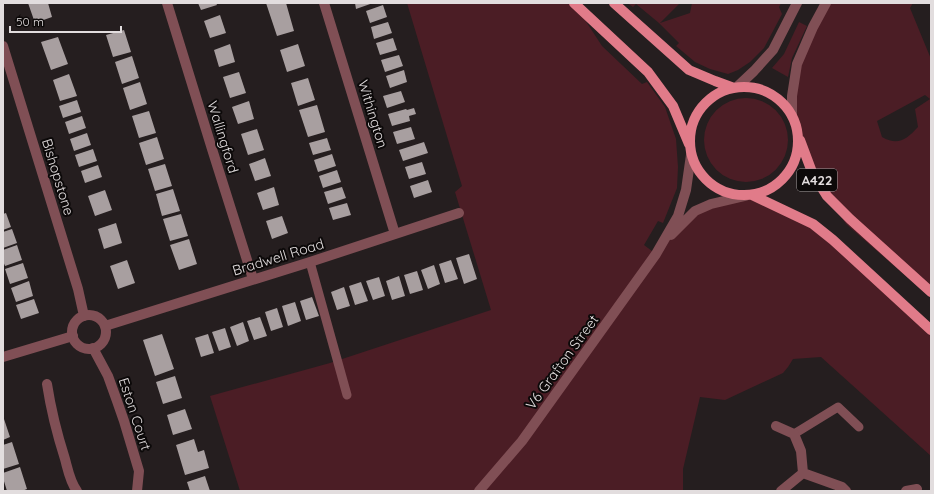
<svg xmlns="http://www.w3.org/2000/svg" width="934" height="494" viewBox="0 0 934 494" font-family="Quicksand,sans-serif">
  <rect width="100%" height="100%" fill="#251e1f"/>
  <path fill="#4b1d25" fill-rule="evenodd" d="M 407,3 L 574,3 L 602,46 L 642,84 L 647,82 L 665,107 L 676,139 L 678,167 L 677,188 L 663,223 L 658,221 L 644,245 L 656,254 L 695,211 L 745,196 L 813,224 L 931,330 L 931,456 L 821,357 L 793,359 L 788,367 L 783,373 L 725,400 L 700,397 L 683,469 L 683,491 L 240,491 L 210,396 L 330,363 L 491,310 L 455,192 L 462,186 Z
    M 627,3 L 680,3 L 660,23 L 690,13 L 692,3 L 781,3 L 779,7 L 782,14 L 764,48 L 750,62 L 738,70 L 728,74 L 710,69 L 695,62 L 676,46 L 679,43 L 659,23 L 636,4 L 633,7 Z
    M 829,3 L 913,3 L 910,8 L 931,59 L 931,298 L 846,224 L 827,196 L 812,172 L 792,116 L 797,64 ZM 925,95 L 930,99 L 915,109 L 918,127 C 906,140 898,146 882,137 L 877,121 Z
    M 799,22 L 807,26 L 792,58 L 788,77 L 772,68 L 784,54 Z
    M704 140a42 42 0 1 1 84 0a42 42 0 1 1-84 0Z"/>
  <path fill="#a89fa0" d="M 28,3 L 48,3 L 52,17 L 35,23 Z
    M 198,3 L 216,3 L 217,5 L 201,10 Z
    M 266,3 L 286,3 L 294,31 L 277,36 Z
    M 355,3 L 373,3 L 356,9 Z
    M 383,5 L 387,17 L 370,23 L 366,11 Z
    M 220,15 L 226,33 L 210,38 L 204,21 Z
    M 388,22 L 392,33 L 374,39 L 371,27 Z
    M 124,30 L 131,52 L 113,57 L 106,35 Z
    M 58,37 L 68,64 L 51,70 L 41,42 Z
    M 393,38 L 397,50 L 380,55 L 376,43 Z
    M 230,44 L 235,62 L 219,67 L 214,50 Z
    M 298,44 L 305,66 L 287,72 L 280,50 Z
    M 399,55 L 403,66 L 385,72 L 381,60 Z
    M 132,56 L 139,78 L 122,84 L 115,62 Z
    M 404,70 L 407,82 L 390,88 L 386,76 Z
    M 239,72 L 246,93 L 230,98 L 223,77 Z
    M 69,74 L 77,96 L 60,101 L 53,80 Z
    M 308,78 L 315,100 L 298,106 L 291,83 Z
    M 140,82 L 147,104 L 130,110 L 123,88 Z
    M 401,91 L 405,102 L 387,108 L 383,96 Z
    M 77,100 L 81,112 L 63,118 L 59,106 Z
    M 249,101 L 254,119 L 238,124 L 232,107 Z
    M 317,105 L 325,132 L 308,137 L 299,110 Z
    M 414,108 L 416,114 L 409,116 L 410,121 L 392,126 L 388,114 L 406,109 L 407,110 Z
    M 149,111 L 156,133 L 139,138 L 132,116 Z
    M 82,116 L 86,128 L 69,134 L 65,122 Z
    M 411,127 L 415,139 L 397,144 L 393,132 Z
    M 257,129 L 264,150 L 248,155 L 241,134 Z
    M 87,133 L 91,145 L 74,151 L 70,139 Z
    M 157,137 L 164,159 L 146,165 L 139,143 Z
    M 327,138 L 331,150 L 313,155 L 309,143 Z
    M 424,142 L 428,153 L 403,161 L 399,150 Z
    M 93,149 L 97,161 L 79,167 L 75,155 Z
    M 332,154 L 336,166 L 318,172 L 314,160 Z
    M 265,158 L 271,176 L 255,181 L 249,164 Z
    M 422,162 L 426,174 L 409,179 L 405,167 Z
    M 165,164 L 172,186 L 155,191 L 148,169 Z
    M 98,165 L 102,177 L 85,183 L 81,171 Z
    M 337,170 L 341,182 L 323,188 L 319,176 Z
    M 428,180 L 432,192 L 414,198 L 410,186 Z
    M 274,187 L 279,205 L 263,210 L 257,193 Z
    M 342,187 L 346,198 L 328,204 L 324,192 Z
    M 173,189 L 180,211 L 162,216 L 156,194 Z
    M 105,190 L 112,210 L 95,216 L 88,196 Z
    M 347,203 L 351,215 L 333,220 L 329,208 Z
    M 6,213 L 11,227 L 3,230 L 3,214 Z
    M 181,214 L 188,236 L 170,241 L 163,219 Z
    M 282,216 L 288,233 L 272,239 L 266,221 Z
    M 116,223 L 122,243 L 104,249 L 98,229 Z
    M 12,229 L 17,243 L 3,248 L 3,232 Z
    M 189,239 L 197,264 L 179,270 L 170,245 Z
    M 17,245 L 22,260 L 5,266 L 3,261 L 3,250 Z
    M 469,254 L 477,279 L 464,284 L 456,258 Z
    M 127,260 L 135,283 L 118,289 L 110,266 Z
    M 451,260 L 458,279 L 445,283 L 439,264 Z
    M 23,263 L 28,278 L 10,284 L 5,269 Z
    M 434,265 L 440,284 L 428,289 L 421,270 Z
    M 417,271 L 423,290 L 410,294 L 404,275 Z
    M 399,276 L 405,296 L 392,300 L 386,281 Z
    M 379,277 L 385,296 L 373,300 L 366,281 Z
    M 29,281 L 33,296 L 16,302 L 11,288 Z
    M 361,282 L 368,301 L 355,305 L 349,286 Z
    M 344,287 L 350,306 L 337,310 L 331,292 Z
    M 312,297 L 319,316 L 306,320 L 300,301 Z
    M 34,299 L 39,313 L 21,319 L 16,305 Z
    M 295,302 L 301,321 L 288,326 L 282,306 Z
    M 277,308 L 283,327 L 271,331 L 265,312 Z
    M 260,317 L 267,336 L 254,340 L 247,321 Z
    M 243,322 L 249,341 L 237,346 L 230,327 Z
    M 225,328 L 231,347 L 219,351 L 212,332 Z
    M 162,334 L 174,369 L 155,376 L 143,340 Z
    M 208,334 L 214,353 L 201,357 L 195,338 Z
    M 175,376 L 182,398 L 163,404 L 156,382 Z
    M 185,409 L 192,429 L 173,435 L 167,415 Z
    M 3,416 L 10,437 L 3,440 Z
    M 194,439 L 198,452 L 204,450 L 209,468 L 185,475 L 176,445 Z
    M 12,442 L 19,464 L 3,469 L 3,445 Z
    M 20,467 L 27,489 L 22,491 L 7,491 L 3,478 L 3,473 Z
    M 205,476 L 210,491 L 190,491 L 187,482 Z"/>
  <g fill="none" stroke-linecap="round" stroke-linejoin="round">
    <path stroke="#804f55" stroke-width="9" d="M 310,262 L 347,395
      M 794,434 L 838,407 L 859,427"/>
    <path stroke="#804f55" stroke-width="10" d="M 167,3 L 212,149 L 253,279
      M 324,3 L 395,234
      M 3,46 L 78,289 L 84,316
      M72 332a17 17 0 1 1 34 0a17 17 0 1 1-34 0Z
      M 105,326 L 310,262 L 459,213
      M 93,348 L 108,376 L 117,401 L 124,421 L 139,471 L 137,491
      M 47,384 C 51,410 57,434 65,459 C 68,470 70,482 77,491
      M 776,426 L 794,434 L 801,451 L 803,473
      M 781,491 L 803,473 L 842,487 L 846,491
      M 906,491 L 917,489"/>
    <path stroke="#804f55" stroke-width="10" d="M 737,87 L 754,71 L 773,50 L 797,3
      M 792,116 L 792,96 L 797,64 L 813,27 L 826,3
      M 671,235 L 695,211 L 711,204 L 745,196
      M 3,357 L 73,336
      M 479,491 L 522,441 L 656,254 L 678,216 L 686,190 L 691,155"/>
    <path stroke="#e17b89" stroke-width="10" d="M 574,3 L 648,72 L 673,106 L 689,144
      M 614,3 L 689,70 L 715,81 L 734,88
      M690 141a54 54 0 1 1 108 0a54 54 0 1 1-108 0Z
      M 800,140 L 812,172 L 827,196 L 850,219 L 931,292
      M 752,195 L 813,224 L 833,240 L 931,330"/>
  </g>
  <g text-anchor="middle" dominant-baseline="central" stroke-width="4" stroke-linejoin="round" paint-order="stroke">
    <rect fill="#0c0909" stroke="#a29d9e" stroke-width="1" x="797" y="169" width="40" height="22" rx="3"/>
    <g font-size="13" font-weight="bold" fill="#e2ddde">
      <text x="817" y="180">A422</text>
    </g>
    <g font-size="14" fill="#e2ddde" stroke="#0c0909">
      <text transform="translate(373 114) rotate(73)">Withington</text>
      <text transform="translate(223 137) rotate(73)">Wallingford</text>
      <text transform="translate(58 177) rotate(73)">Bishopstone</text>
      <text transform="translate(278 257) rotate(-17)">Bradwell Road</text>
      <text transform="translate(562 362) rotate(-54)">V6 Grafton Street</text>
      <text transform="translate(135 414) rotate(72)">Eston Court</text>
    </g>
  </g>
  <rect width="934" height="494" fill="none" stroke="#e2ddde" stroke-width="8"/>
  <path d="M10 26v6h111v-6" fill="none" stroke="#e2ddde" stroke-width="2"/>
  <text x="16" y="26" font-size="12" fill="#e2ddde" stroke="#0c0909" stroke-width="3" paint-order="stroke">50 m</text>
</svg>
